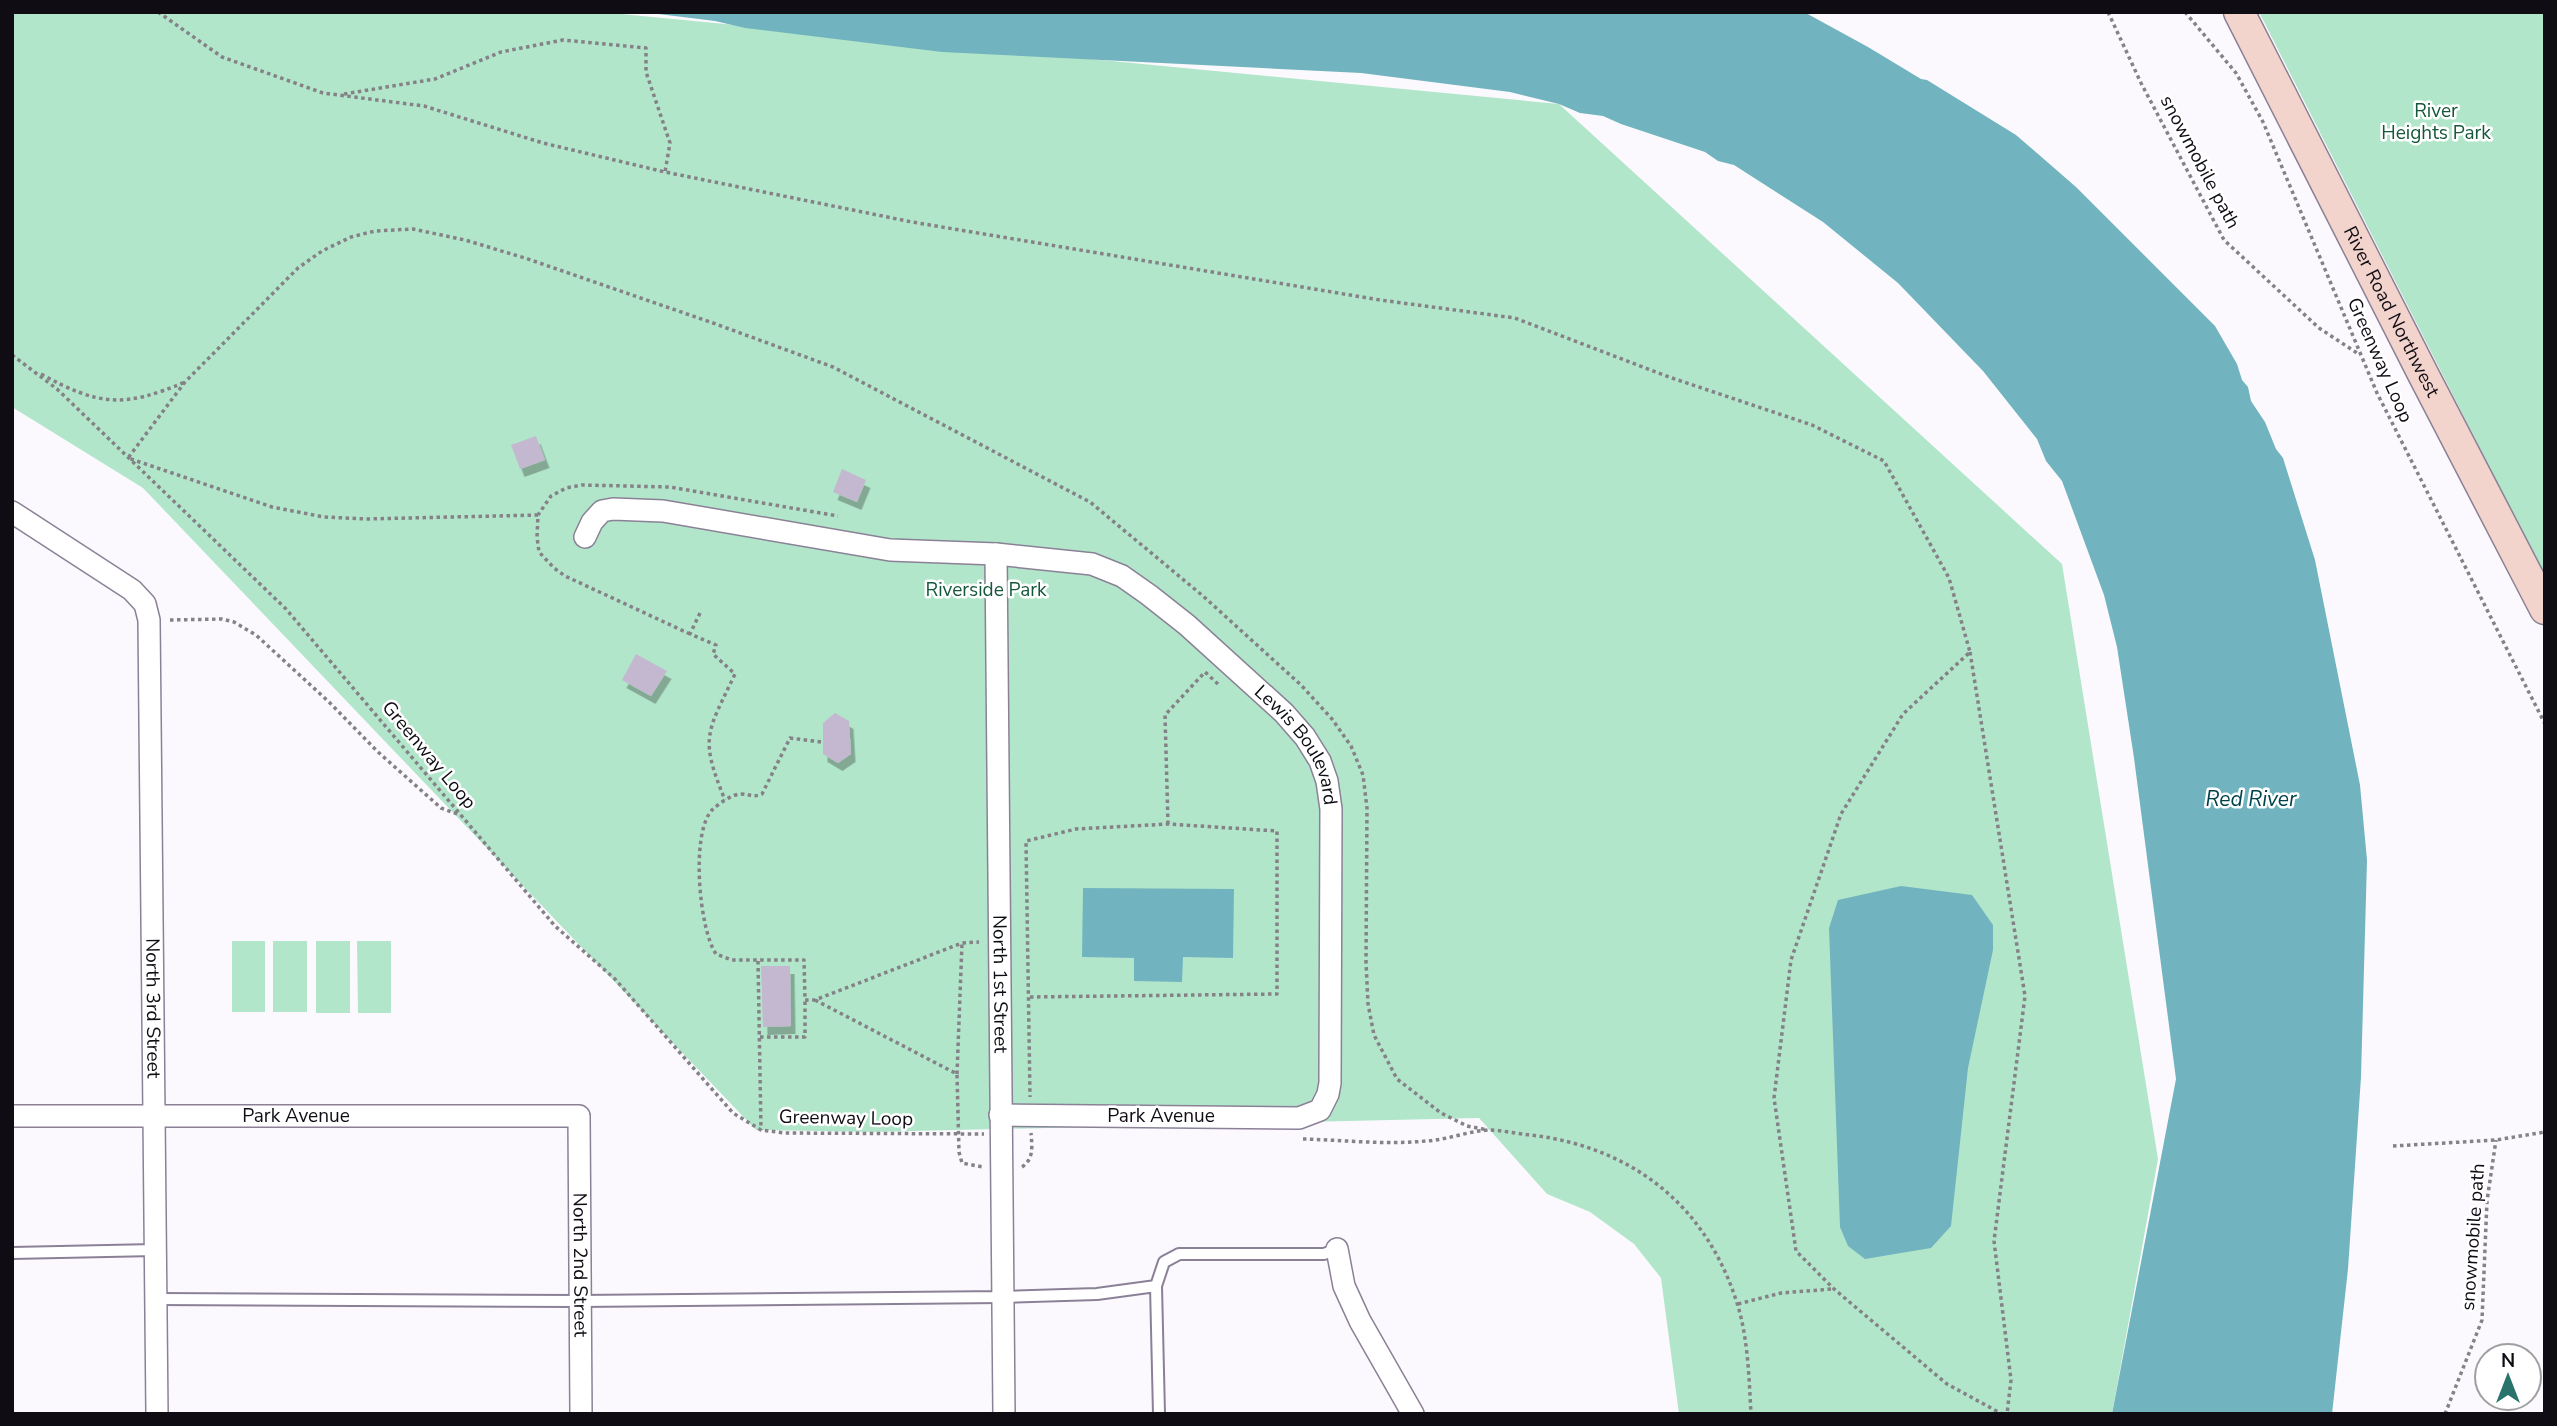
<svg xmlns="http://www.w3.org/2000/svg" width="2557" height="1426" viewBox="0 0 2557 1426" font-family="'Nunito Sans',sans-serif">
  <defs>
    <filter id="shadow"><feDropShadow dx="4.5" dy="8" stdDeviation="0" flood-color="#0004"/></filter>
  </defs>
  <rect width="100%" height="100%" fill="#fcf9fe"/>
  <path fill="#b2e6ca" d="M 12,12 L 601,12 L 1559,104 L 2062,564 L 2158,1159 L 2112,1414 L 1679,1414 L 1661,1278 L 1634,1244 L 1590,1212 L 1547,1194 L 1479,1118 L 871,1132 L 756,1130 L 143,488 L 12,407 Z
    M 2259,12 L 2545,12 L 2545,577 Z
    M 232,941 L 265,941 L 265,1012 L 232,1012 Z
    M 307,941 L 307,1012 L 273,1012 L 273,941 Z
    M 350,941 L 350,1013 L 316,1013 L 316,941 Z
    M 391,941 L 391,1013 L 358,1013 L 357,941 Z"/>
  <path fill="#71b4bf" d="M 642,12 L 1804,12 L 1868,47 L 1921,79 L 1927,80 L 2016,135 L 2076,187 L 2215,326 L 2237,364 L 2242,380 L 2248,387 L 2251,401 L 2265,422 L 2276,449 L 2283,458 L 2315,560 L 2360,785 L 2367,860 L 2361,1077 L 2348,1269 L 2332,1414 L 2112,1414 L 2176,1079 L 2134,758 L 2117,647 L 2104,595 L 2062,481 L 2046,461 L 2037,439 L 1983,371 L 1898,283 L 1823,222 L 1734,165 L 1718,161 L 1705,152 L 1621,124 L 1603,116 L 1580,113 L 1559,104 L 1510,92 L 1361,73 L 942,52 L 745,28 L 715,21 Z
    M 1901,886 L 1972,895 L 1993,925 L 1993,950 L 1968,1068 L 1951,1226 L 1931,1248 L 1865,1259 L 1848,1246 L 1840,1227 L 1829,928 L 1838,900 Z
    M 1083,888 L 1234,889 L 1233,958 L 1183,957 L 1182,982 L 1134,981 L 1134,958 L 1082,957 Z"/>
  <path fill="#c4b8d0" filter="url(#shadow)" d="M 536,436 L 545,460 L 520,469 L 511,445 Z
    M 842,469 L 866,480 L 857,502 L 833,492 Z
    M 636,654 L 667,671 L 651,696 L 622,680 Z
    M 835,713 L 849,721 L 851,754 L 838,763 L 823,754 L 823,723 Z
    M 761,966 L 790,966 L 791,1026 L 763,1027 Z"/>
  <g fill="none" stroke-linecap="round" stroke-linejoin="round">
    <g stroke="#8b8197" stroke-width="14">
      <path id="lane" d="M 12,1253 L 155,1250
        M 156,1299 L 580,1301 L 1003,1297 L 1097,1294 L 1156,1286
        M 1159,1414 L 1156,1286 L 1164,1262 L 1179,1254 L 1324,1254 L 1337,1249"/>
    </g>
    <g stroke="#8b8197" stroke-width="24">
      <g id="street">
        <path id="s1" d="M 12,512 L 132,590 L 145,604 L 149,620 L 157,1414"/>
        <path id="s2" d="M 585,537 L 592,522 L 602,511 L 613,509 L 663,511 L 890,550 L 996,554 L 1092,564 L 1122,576 L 1149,595 L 1187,625 L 1284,713 L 1305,737 L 1320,761 L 1327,781 L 1331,809 L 1330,1083 L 1328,1094 L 1320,1110 L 1299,1118 L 1000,1115"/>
        <path id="s3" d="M 996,554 L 1004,1414"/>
        <path id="s4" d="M 12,1116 L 579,1116 L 581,1414"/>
        <path d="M 1337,1249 L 1344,1286 L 1360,1321 L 1413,1414"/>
      </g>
    </g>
    <g stroke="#8b8197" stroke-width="33">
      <g id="secondary">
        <path id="s5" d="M 2239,12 L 2423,374 L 2545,609"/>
      </g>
    </g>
    <path stroke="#848187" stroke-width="3.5" stroke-dasharray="3.5 3.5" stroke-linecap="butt" d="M 158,12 L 222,57 L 323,93 L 424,106 L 543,143 L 665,172 L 912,222 L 1380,300 L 1515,318 L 1669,377 L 1812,425 L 1884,461 L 1949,578 L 1970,652 L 1903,714 L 1841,814 L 1791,960 L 1774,1098 L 1796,1251 L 1834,1289 L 1947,1384 L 2002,1414
      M 2108,12 L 2141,83 L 2224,240 L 2319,328 L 2360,355
      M 2185,12 L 2236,73 L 2263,122 L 2377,393 L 2545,724
      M 344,94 L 435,79 L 501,52 L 563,40 L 646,48 L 646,72 L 670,143 L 665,172
      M 12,355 L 57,389 L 286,609 L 555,926 L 615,979 L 733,1113 L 761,1130 L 785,1133 L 984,1134
      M 41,374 C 99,406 124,408 185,382
      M 538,515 L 366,519 L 324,517 L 272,507 L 128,458 L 185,382 L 298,268 L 322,251 L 351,237 L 375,231 L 413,229 L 465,240 L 525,258 L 713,323 L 833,367 L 1090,502 L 1203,596 L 1301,685 L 1332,719 L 1351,746 L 1363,775 L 1367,808 L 1366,962 L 1368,1004 L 1374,1035 L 1397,1079 L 1441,1113 L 1467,1126 L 1488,1130
      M 700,613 L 690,634 L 716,645 L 713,654 L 735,674 C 707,733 699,737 725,800
      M 170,620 L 222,619 L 234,622 L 256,635 L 329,702 L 378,752 L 441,808 L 460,815
      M 690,634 L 565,576 L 554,568 L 539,552 L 537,537 L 538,515 L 551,496 L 566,488 L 582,485 L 670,487 L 838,516
      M 1970,652 L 2025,996 L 1994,1241 L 2011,1380 L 2007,1414
      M 821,742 L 790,738 L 762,794 C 753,798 750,794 741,794 C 732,794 720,803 713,809 C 690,831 699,929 716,954 L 732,960 L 804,960 L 805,1000 L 815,1000 L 962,943 L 979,942
      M 1168,824 L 1165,715 L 1205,672 L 1219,685
      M 758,961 L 761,1130
      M 1030,997 L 1277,994 L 1277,831 L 1168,824 L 1076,829 L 1026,841 L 1030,1097
      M 815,1000 L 957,1074 L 959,1152 L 962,1163 L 983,1167
      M 760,1037 L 805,1037 L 805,1001
      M 957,1074 L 962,943
      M 1303,1139 C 1343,1140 1385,1145 1426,1141 C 1447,1140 1468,1131 1489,1130 C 1502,1130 1517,1134 1531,1135 C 1632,1147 1706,1205 1737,1303 C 1748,1337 1749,1378 1751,1414
      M 2393,1146 L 2496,1140 L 2545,1132
      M 1022,1167 C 1034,1159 1032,1146 1031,1133
      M 1738,1304 L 1781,1293 L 1832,1289
      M 2445,1414 L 2482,1320 L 2487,1201 L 2496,1140"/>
    <use href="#lane" stroke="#fff" stroke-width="10"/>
    <use href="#street" stroke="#fff" stroke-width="21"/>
    <use href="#secondary" stroke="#f2d4cc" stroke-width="30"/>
  </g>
  <g text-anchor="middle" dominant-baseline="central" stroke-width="5" stroke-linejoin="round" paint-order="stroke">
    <g font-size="19" fill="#15573b" stroke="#fff">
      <text x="2436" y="111">River<tspan x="2436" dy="22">Heights Park</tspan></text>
      <text x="986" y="590">Riverside Park</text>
    </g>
    <g font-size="19" fill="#100c14" stroke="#fff">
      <text transform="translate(2200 162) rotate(62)">snowmobile path</text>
      <text stroke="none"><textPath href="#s5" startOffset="336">River Road Northwest</textPath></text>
      <text transform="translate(2380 360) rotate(66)">Greenway Loop</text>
      <text stroke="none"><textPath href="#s2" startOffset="805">Lewis Boulevard</textPath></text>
      <text transform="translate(429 755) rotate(50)">Greenway Loop</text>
      <text stroke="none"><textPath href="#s3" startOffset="430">North 1st Street</textPath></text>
      <text stroke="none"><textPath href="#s1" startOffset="567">North 3rd Street</textPath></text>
      <text stroke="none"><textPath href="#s4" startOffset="284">Park Avenue</textPath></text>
      <text x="1161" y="1116">Park Avenue</text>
      <text transform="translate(846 1118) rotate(1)">Greenway Loop</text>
      <text transform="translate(2473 1237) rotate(-86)">snowmobile path</text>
      <text stroke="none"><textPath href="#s4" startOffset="716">North 2nd Street</textPath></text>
    </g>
    <g font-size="21" font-style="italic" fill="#00424b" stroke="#fff">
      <text x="2251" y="799">Red River</text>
    </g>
  </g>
  <rect width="2557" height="1426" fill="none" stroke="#100c14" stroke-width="28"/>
  <g transform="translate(2508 1377)"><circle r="33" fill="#ffffff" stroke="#9f9ea1" stroke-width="2"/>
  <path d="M0-5L12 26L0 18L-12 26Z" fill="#2a736d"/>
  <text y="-10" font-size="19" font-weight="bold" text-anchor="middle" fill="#100c14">N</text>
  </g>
</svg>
